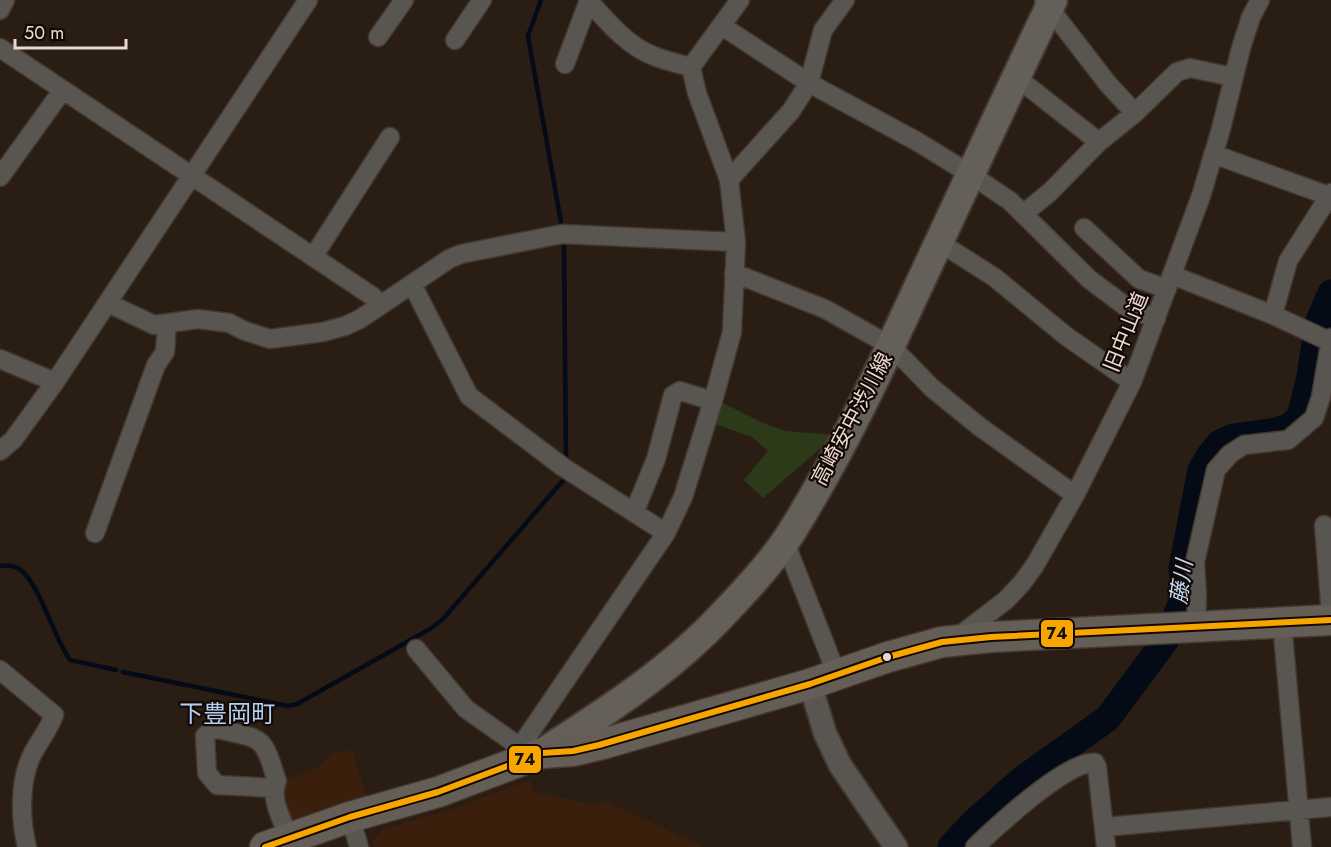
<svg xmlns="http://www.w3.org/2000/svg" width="1331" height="847" viewBox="0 0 1331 847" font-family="Jost,'Noto Sans JP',sans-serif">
  <rect width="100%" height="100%" fill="#2a1d14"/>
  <path fill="#3b1f0d" d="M 352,750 L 367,796 L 293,824 L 283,793 L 285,781 L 316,768 L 332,754 Z
    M 530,780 L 533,791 L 591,805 L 608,802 L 703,847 L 374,847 L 372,840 L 382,830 L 458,807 Z"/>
  <path fill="#2c3a1a" d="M 721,402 L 761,422 L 785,431 L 836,435 L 763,498 L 744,480 L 768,451 L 752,437 L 718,425 L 715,420 Z"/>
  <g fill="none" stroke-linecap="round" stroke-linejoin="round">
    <path stroke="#040b16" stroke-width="4.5" d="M 541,0 L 528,36 L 562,228
      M 564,241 L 566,463
      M 0,566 C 6,565 13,565 19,569 C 39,581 54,639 70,660 L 116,670
      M 123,672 L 288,706 L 297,704 L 430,629 L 443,619 L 566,477 L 566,474"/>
    <path stroke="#040b16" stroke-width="27" d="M 951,847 L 974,822 L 1024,778 L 1108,718 L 1165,641 L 1182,602 L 1184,592 L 1182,568 L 1201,470 L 1210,455 L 1220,443 L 1233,437 L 1276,431 L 1289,427 L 1300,417 L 1310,377 L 1318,323 L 1331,293"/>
    <g stroke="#433830" stroke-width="21">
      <path id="minor" d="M 1044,1 L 1108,84 L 1135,113
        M 0,10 L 5,0
        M 722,26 L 809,83 L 918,142 L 970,174 L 1010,201 L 1089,279 L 1125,306 L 1156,319
        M 378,37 L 404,0
        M 455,40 L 482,0
        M 0,48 L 372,296 L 380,304
        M 565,64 L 589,0
        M 691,67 L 740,0
        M 1016,77 L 1099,142
        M 1213,154 L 1329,196
        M 0,177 L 62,91
        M 729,180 L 791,111 L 809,83 L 823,30 L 845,0
        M 1023,214 L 1050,192 L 1099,142 L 1135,113 L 1177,72 L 1190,68 L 1233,77
        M 1084,228 L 1139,279 L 1167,289
        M 939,242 L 994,277 L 1066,336 L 1132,382
        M 313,257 L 390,137
        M 734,273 L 825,309 L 891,346 L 932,388 L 980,427 L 1075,495
        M 1172,275 L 1273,315 L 1331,342
        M 412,284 L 469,396 L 563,467 L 666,533
        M 108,303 L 154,325 L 198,319 L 229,323 L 245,331 L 270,339 L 323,332 L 345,326 L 360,319 L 449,259 L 461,254 L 562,234 L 736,242
        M 1273,315 L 1288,261 L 1331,193
        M 0,359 L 55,382
        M 0,451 L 13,440 L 55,382 L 308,0
        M 634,513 L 656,459 L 673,395 L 680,391 L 713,401
        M 1324,525 L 1331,616
        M 95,533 L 156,365 L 165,352 L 167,323
        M 785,542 L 837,675
        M 1282,623 L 1302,847
        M 1196,627 L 1197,595 L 1195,562 L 1216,470 L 1230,454 L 1244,445 L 1288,440 L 1314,418 L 1321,397 L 1331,338
        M 958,640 L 963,633 L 1006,600 L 1022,583 L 1035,565 L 1075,495 L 1132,382 L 1201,196 L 1221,129 L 1241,48 L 1251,17 L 1260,0
        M 416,649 L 466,709 L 520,747
        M 0,670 L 54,715 C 49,729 40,740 33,753 C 19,779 20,819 27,847
        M 524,760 L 520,747 L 666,533 L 683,497 L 713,401 L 732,332 L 736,242 L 729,180 L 697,93 L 691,67 C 679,64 666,61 654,56 C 627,46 607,21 588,0
        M 274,788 L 217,785 L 207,773 L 205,736 L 212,730 L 218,729 C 265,740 262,735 277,781 C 269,798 283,821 289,838
        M 350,817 L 359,847
        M 1104,827 L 1331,807
        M 975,847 C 995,828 1069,759 1095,763 L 1097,767 L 1106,847"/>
    </g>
    <g stroke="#433830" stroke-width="26">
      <path id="tertiary" d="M 810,684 L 825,733 L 840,765 L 896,847"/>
    </g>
    <g stroke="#433830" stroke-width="32">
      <path id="primary" d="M 542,753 C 607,711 673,669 726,611 C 748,588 772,562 789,536 C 839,457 879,372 918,287 C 963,191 1007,95 1053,0"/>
    </g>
    <g stroke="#433830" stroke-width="33">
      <path id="trunk" d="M 265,847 L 350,817 L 438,792 L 542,753 L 573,751 L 599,745 L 810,684 L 888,657 L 942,642 L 991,637 L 1331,620"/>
    </g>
    <use href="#minor" stroke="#595651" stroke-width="18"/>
    <use href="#tertiary" stroke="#595651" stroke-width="22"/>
    <use href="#primary" stroke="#655f59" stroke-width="28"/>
    <use href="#trunk" stroke="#645e56" stroke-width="30"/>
    <g stroke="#130804" stroke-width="10">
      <path id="bus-1" d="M 265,847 L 350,817 L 438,792 L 542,753 L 573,751 L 599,745 L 810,684 L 888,657 L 942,642 L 991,637 L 1331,620"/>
    </g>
    <use href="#bus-1" stroke="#f7a600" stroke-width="6"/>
  </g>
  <circle fill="#ebd9d0" stroke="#130804" stroke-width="2" cx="887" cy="657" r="5"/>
  <g text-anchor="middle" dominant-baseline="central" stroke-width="4.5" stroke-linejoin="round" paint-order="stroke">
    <g font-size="21" fill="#ebd9d0" stroke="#130804">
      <text transform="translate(1126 332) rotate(-68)">旧中山道</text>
      <text transform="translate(852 419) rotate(-62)">高崎安中渋川線</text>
    </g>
    <g font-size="22" font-style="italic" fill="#bedbf7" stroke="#130804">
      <text transform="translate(1181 582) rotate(-82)">藤川</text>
    </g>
    <g font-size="24" fill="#b2cff4" stroke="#130804">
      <text x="227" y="713">下豊岡町</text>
    </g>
  </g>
  <g stroke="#130804" stroke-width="2">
    <rect x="1040" y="619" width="34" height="29" rx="6" fill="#f7a600"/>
    <rect x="508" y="745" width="34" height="29" rx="6" fill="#f7a600"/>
  </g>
  <g font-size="16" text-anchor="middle" font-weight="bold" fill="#111">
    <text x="1057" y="639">74</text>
    <text x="525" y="765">74</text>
  </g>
  <path d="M15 39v9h111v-9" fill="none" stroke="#ebd9d0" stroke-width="3"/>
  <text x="24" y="39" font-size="18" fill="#ebd9d0" stroke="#130804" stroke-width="4.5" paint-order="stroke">50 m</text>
</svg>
